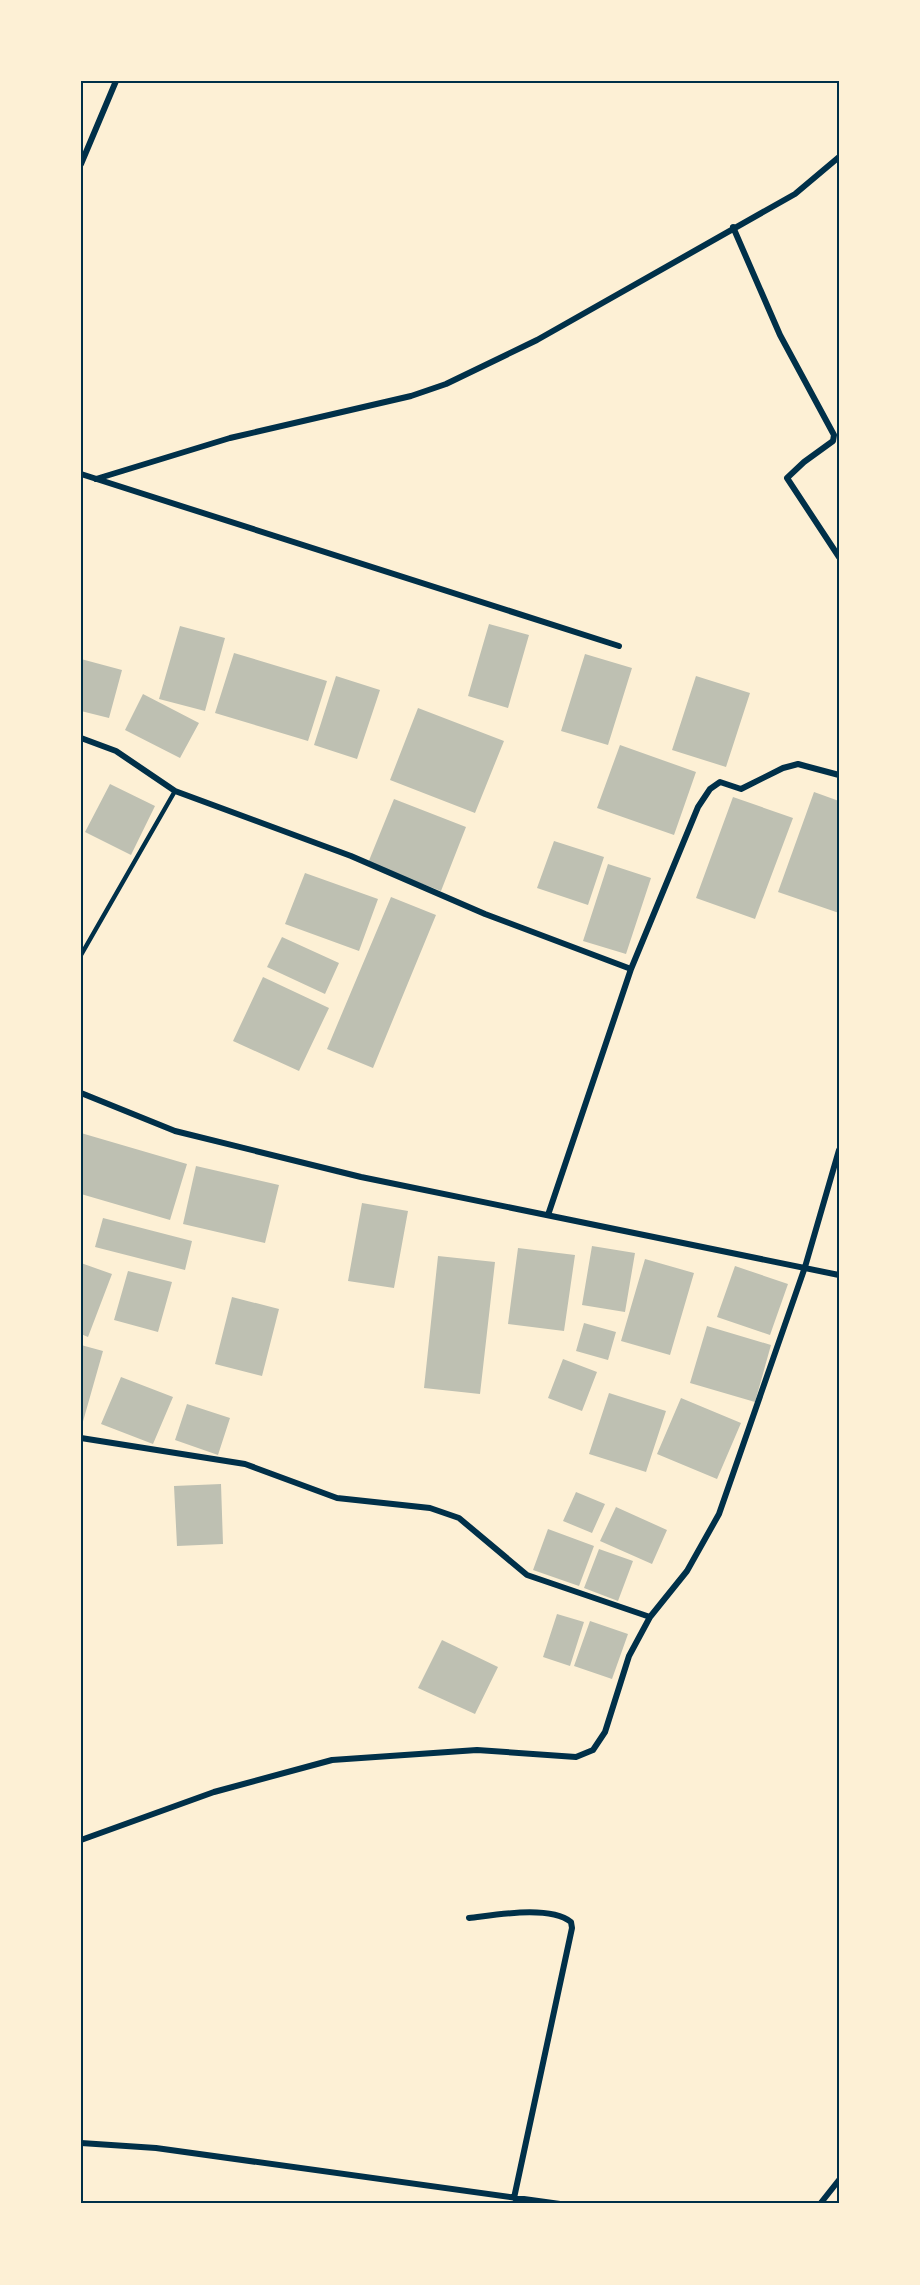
<svg xmlns="http://www.w3.org/2000/svg" width="920" height="2285" viewBox="0 0 920 2285" font-family="'DejaVu Sans',sans-serif">
  <rect width="100%" height="100%" fill="#fdf0d5"/>
  <path fill="#bec0b2" d="M 489,624 L 529,635 L 508,708 L 468,696 Z
    M 180,626 L 225,638 L 205,711 L 159,699 Z
    M 234,653 L 327,681 L 308,741 L 215,713 Z
    M 585,654 L 632,668 L 608,745 L 561,731 Z
    M 81,659 L 122,670 L 109,718 L 81,711 Z
    M 336,676 L 380,690 L 357,759 L 314,745 Z
    M 696,676 L 750,693 L 726,767 L 672,750 Z
    M 143,694 L 199,723 L 180,758 L 125,730 Z
    M 418,708 L 504,741 L 475,813 L 390,780 Z
    M 620,745 L 696,772 L 674,835 L 597,808 Z
    M 110,784 L 155,806 L 131,855 L 85,832 Z
    M 814,792 L 839,801 L 839,913 L 778,892 Z
    M 733,797 L 793,818 L 755,919 L 696,898 Z
    M 394,799 L 466,827 L 441,891 L 368,863 Z
    M 554,841 L 604,857 L 588,905 L 537,888 Z
    M 608,864 L 651,878 L 626,954 L 583,941 Z
    M 305,873 L 378,899 L 359,951 L 285,924 Z
    M 391,897 L 436,915 L 373,1068 L 327,1049 Z
    M 282,937 L 339,963 L 325,994 L 267,967 Z
    M 263,977 L 329,1008 L 299,1071 L 233,1041 Z
    M 81,1133 L 187,1164 L 170,1220 L 81,1194 Z
    M 196,1166 L 279,1185 L 265,1243 L 183,1224 Z
    M 362,1203 L 408,1211 L 394,1288 L 348,1281 Z
    M 103,1218 L 192,1241 L 185,1270 L 95,1247 Z
    M 592,1246 L 635,1253 L 625,1312 L 582,1305 Z
    M 518,1248 L 575,1255 L 564,1331 L 508,1324 Z
    M 438,1256 L 495,1262 L 480,1394 L 424,1388 Z
    M 645,1259 L 694,1273 L 670,1355 L 621,1341 Z
    M 81,1263 L 112,1274 L 88,1337 L 81,1334 Z
    M 735,1266 L 788,1284 L 770,1335 L 717,1317 Z
    M 128,1271 L 172,1282 L 158,1332 L 114,1320 Z
    M 232,1297 L 279,1309 L 262,1376 L 215,1364 Z
    M 584,1323 L 616,1332 L 608,1360 L 576,1351 Z
    M 707,1326 L 771,1345 L 755,1402 L 690,1383 Z
    M 81,1345 L 103,1351 L 82,1425 L 81,1425 Z
    M 563,1359 L 597,1372 L 582,1411 L 548,1398 Z
    M 121,1377 L 173,1397 L 153,1444 L 101,1424 Z
    M 609,1393 L 666,1411 L 646,1472 L 589,1454 Z
    M 681,1398 L 741,1423 L 717,1479 L 657,1454 Z
    M 187,1404 L 230,1418 L 218,1455 L 175,1440 Z
    M 221,1484 L 223,1544 L 177,1546 L 174,1486 Z
    M 576,1492 L 605,1504 L 592,1533 L 563,1521 Z
    M 616,1507 L 667,1530 L 652,1564 L 600,1541 Z
    M 548,1529 L 594,1546 L 579,1586 L 533,1570 Z
    M 599,1549 L 633,1561 L 618,1601 L 584,1588 Z
    M 557,1614 L 584,1622 L 570,1666 L 543,1657 Z
    M 590,1621 L 628,1634 L 612,1679 L 574,1666 Z
    M 442,1640 L 498,1667 L 475,1714 L 418,1688 Z"/>
  <g fill="none" stroke-linecap="round" stroke-linejoin="round">
    <path stroke="#003049" stroke-width="4.5" d="M 81,955 L 175,791"/>
    <path stroke="#003049" stroke-width="6" d="M 81,164 L 116,81
      M 733,227 L 780,335 L 834,435 L 833,441 L 804,462 L 787,478 L 839,557
      M 81,474 L 619,646
      M 96,479 L 230,438 L 411,396 L 446,384 L 537,340 L 795,194 L 839,157
      M 81,738 L 116,751 L 175,791 L 351,856 L 485,914 L 631,969
      M 81,1093 L 175,1131 L 361,1177 L 839,1275
      M 548,1215 L 631,969 L 698,807 L 710,789 L 720,782 L 741,789 L 783,768 L 798,764 L 839,775
      M 81,1438 L 245,1464 L 337,1498 L 430,1508 L 459,1518 L 527,1575 L 650,1617
      M 81,1840 L 214,1792 L 332,1760 L 477,1750 L 576,1757 L 593,1750 L 605,1732 L 629,1656 L 650,1617 L 687,1571 L 719,1514 L 805,1267 L 839,1150
      M 469,1918 C 496,1915 549,1905 571,1922 L 572,1928 L 514,2198
      M 81,2143 L 156,2148 L 560,2204
      M 820,2204 L 839,2180"/>
  </g>
  <rect width="920" height="2285" fill="none" stroke="#fdf0d5" stroke-width="165"/>
  <rect x="82" y="82" width="756" height="2120" fill="none" stroke="#003049" stroke-width="2"/>
</svg>
